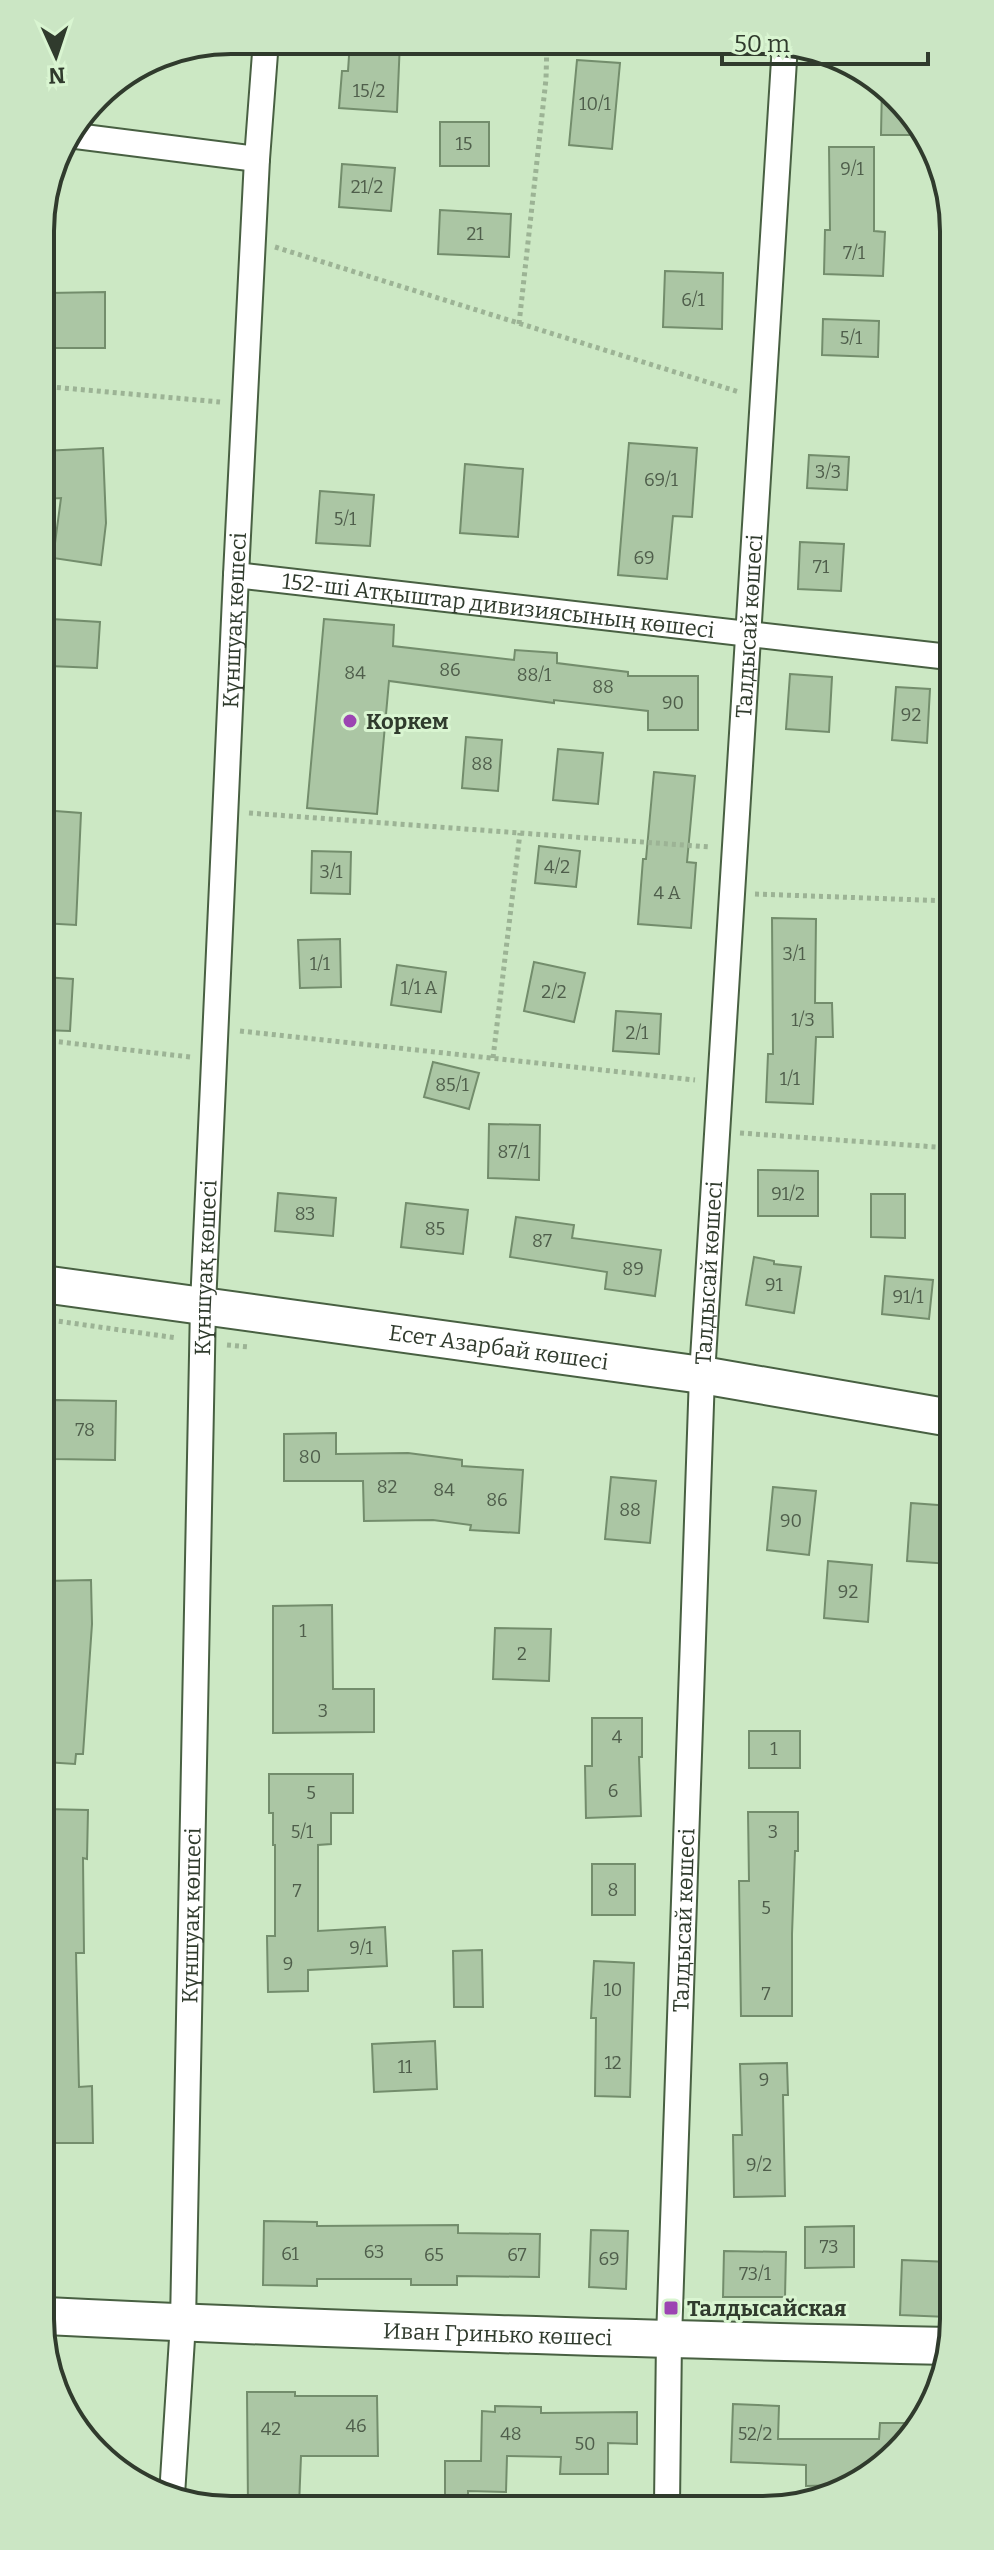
<svg xmlns="http://www.w3.org/2000/svg" width="994" height="2550" viewBox="0 0 994 2550" font-family="Bitter,serif">
  <rect width="100%" height="100%" fill="#cce8c4"/>
  <path fill="#abc6a4" stroke="#738d6c" stroke-width="2" d="M 350,41 L 400,41 L 397,112 L 339,108 L 342,71 L 348,71 Z
    M 577,60 L 620,63 L 612,149 L 569,145 Z
    M 882,84 L 889,88 L 918,135 L 881,135 Z
    M 440,122 L 489,122 L 489,166 L 440,166 Z
    M 829,147 L 874,147 L 874,231 L 885,232 L 883,276 L 824,274 L 825,230 L 830,230 Z
    M 342,164 L 395,168 L 391,211 L 339,207 Z
    M 440,210 L 511,214 L 509,257 L 438,254 Z
    M 665,271 L 723,273 L 722,329 L 663,327 Z
    M 105,292 L 105,348 L 50,348 L 49,293 Z
    M 823,319 L 879,321 L 878,357 L 822,355 Z
    M 629,443 L 697,448 L 692,517 L 673,516 L 667,579 L 618,575 Z
    M 103,448 L 106,523 L 101,565 L 53,558 L 61,498 L 45,499 L 43,451 Z
    M 809,455 L 849,457 L 847,490 L 807,488 Z
    M 465,464 L 523,469 L 518,537 L 460,533 Z
    M 320,491 L 374,495 L 370,546 L 316,543 Z
    M 800,542 L 844,544 L 841,591 L 798,589 Z
    M 51,619 L 100,622 L 97,668 L 49,666 Z
    M 324,619 L 394,625 L 393,646 L 514,660 L 515,650 L 557,653 L 557,663 L 628,672 L 628,676 L 698,676 L 698,730 L 648,730 L 648,711 L 554,700 L 554,703 L 389,681 L 377,814 L 307,808 Z
    M 790,674 L 832,677 L 829,732 L 786,729 Z
    M 896,687 L 930,689 L 927,743 L 892,740 Z
    M 466,737 L 502,740 L 498,791 L 462,788 Z
    M 558,749 L 603,753 L 598,804 L 553,800 Z
    M 654,772 L 695,776 L 687,862 L 696,863 L 691,928 L 638,924 L 643,859 L 646,859 Z
    M 42,810 L 81,813 L 76,925 L 42,923 Z
    M 539,846 L 580,851 L 576,887 L 535,883 Z
    M 312,851 L 351,852 L 350,894 L 311,893 Z
    M 772,918 L 816,919 L 815,1003 L 832,1003 L 833,1037 L 816,1037 L 813,1104 L 766,1102 L 768,1054 L 773,1054 Z
    M 340,939 L 341,987 L 300,988 L 298,940 Z
    M 534,962 L 585,973 L 574,1022 L 524,1011 Z
    M 397,965 L 446,972 L 441,1012 L 391,1005 Z
    M 43,977 L 73,979 L 70,1031 L 43,1030 Z
    M 616,1011 L 661,1014 L 659,1054 L 613,1051 Z
    M 433,1062 L 479,1073 L 469,1109 L 424,1097 Z
    M 489,1124 L 540,1125 L 539,1180 L 488,1178 Z
    M 758,1170 L 818,1171 L 818,1216 L 758,1216 Z
    M 278,1193 L 336,1198 L 333,1236 L 275,1231 Z
    M 871,1194 L 905,1194 L 905,1238 L 871,1237 Z
    M 406,1203 L 468,1210 L 463,1254 L 401,1247 Z
    M 516,1217 L 574,1225 L 572,1238 L 661,1250 L 655,1296 L 605,1289 L 607,1272 L 510,1257 Z
    M 754,1257 L 774,1261 L 774,1264 L 801,1267 L 794,1313 L 746,1305 Z
    M 885,1276 L 933,1280 L 929,1319 L 882,1314 Z
    M 55,1400 L 116,1401 L 115,1460 L 54,1459 Z
    M 336,1433 L 336,1454 L 408,1453 L 462,1460 L 462,1466 L 523,1470 L 519,1533 L 470,1530 L 471,1525 L 433,1520 L 364,1521 L 363,1481 L 284,1481 L 284,1434 Z
    M 611,1477 L 656,1481 L 650,1543 L 605,1539 Z
    M 773,1487 L 816,1491 L 809,1555 L 767,1550 Z
    M 911,1503 L 951,1506 L 951,1564 L 907,1561 Z
    M 828,1561 L 872,1565 L 868,1622 L 824,1618 Z
    M 91,1580 L 92,1624 L 83,1754 L 76,1754 L 75,1764 L 45,1762 L 44,1680 L 48,1622 L 44,1622 L 44,1581 Z
    M 332,1605 L 333,1689 L 374,1689 L 374,1732 L 273,1733 L 273,1606 Z
    M 495,1628 L 551,1629 L 549,1681 L 493,1679 Z
    M 592,1718 L 642,1718 L 642,1757 L 639,1757 L 641,1816 L 586,1818 L 585,1766 L 592,1766 Z
    M 749,1731 L 800,1731 L 800,1768 L 749,1768 Z
    M 269,1774 L 353,1774 L 353,1813 L 331,1813 L 331,1844 L 318,1845 L 318,1931 L 385,1927 L 387,1966 L 308,1970 L 308,1991 L 268,1992 L 267,1936 L 275,1936 L 275,1845 L 273,1845 L 273,1813 L 269,1813 Z
    M 45,1809 L 88,1810 L 87,1859 L 83,1858 L 84,1953 L 76,1953 L 79,2087 L 92,2086 L 93,2143 L 46,2143 Z
    M 748,1812 L 798,1812 L 798,1851 L 795,1851 L 792,1934 L 792,2016 L 741,2016 L 739,1881 L 749,1881 Z
    M 592,1864 L 635,1864 L 635,1915 L 592,1915 Z
    M 482,1950 L 483,2007 L 454,2007 L 453,1951 Z
    M 594,1961 L 634,1963 L 630,2097 L 595,2096 L 596,2018 L 591,2018 Z
    M 435,2041 L 437,2089 L 374,2092 L 372,2044 Z
    M 787,2063 L 788,2095 L 783,2095 L 785,2196 L 734,2197 L 733,2135 L 742,2135 L 740,2064 Z
    M 264,2221 L 317,2222 L 317,2226 L 458,2225 L 458,2233 L 540,2234 L 539,2277 L 457,2276 L 457,2285 L 411,2285 L 411,2279 L 317,2279 L 317,2286 L 263,2285 Z
    M 854,2226 L 854,2267 L 805,2268 L 805,2227 Z
    M 591,2230 L 628,2231 L 626,2289 L 589,2287 Z
    M 724,2251 L 786,2252 L 785,2297 L 723,2297 Z
    M 902,2260 L 950,2262 L 948,2317 L 900,2315 Z
    M 247,2392 L 295,2392 L 295,2396 L 377,2396 L 378,2456 L 301,2456 L 299,2506 L 248,2506 Z
    M 733,2404 L 779,2406 L 778,2439 L 879,2439 L 880,2423 L 920,2423 L 907,2445 L 841,2485 L 806,2486 L 806,2465 L 731,2462 Z
    M 495,2406 L 541,2407 L 541,2413 L 637,2412 L 637,2444 L 608,2443 L 608,2474 L 560,2474 L 561,2457 L 507,2456 L 506,2492 L 468,2491 L 468,2505 L 445,2505 L 445,2461 L 481,2461 L 482,2411 L 495,2412 Z"/>
  <g fill="none" stroke-linecap="round" stroke-linejoin="round">
    <g stroke="#486042" stroke-width="28">
      <g id="street">
        <path d="M 68,135 L 257,159"/>
        <path id="s1" d="M 236,575 L 949,657"/>
        <path id="s2" d="M 172,2495 L 183,2323 L 203,1305 L 236,575 L 257,159 L 266,40"/>
        <path id="s3" d="M 667,2504 L 669,2339 L 702,1375 L 785,44"/>
      </g>
    </g>
    <g stroke="#486042" stroke-width="40">
      <g id="secondary">
        <path id="s4" d="M 43,1284 L 702,1375 L 951,1418"/>
        <path id="s5" d="M 46,2316 C 347,2331 649,2339 950,2346"/>
      </g>
    </g>
    <path stroke="#9cb395" stroke-width="5" stroke-dasharray="4 4" stroke-linecap="butt" d="M 275,247 L 739,392
      M 519,324 L 546,79 L 547,42
      M 41,386 L 220,402
      M 249,813 L 710,847
      M 755,894 L 950,901
      M 240,1031 L 695,1080
      M 43,1040 L 190,1057
      M 493,1058 L 520,833
      M 740,1133 L 950,1148
      M 43,1319 L 177,1338
      M 227,1345 L 249,1347"/>
    <use href="#street" stroke="#fff" stroke-width="24"/>
    <use href="#secondary" stroke="#fff" stroke-width="36"/>
  </g>
  <g fill="#9c45b2" stroke="#d9f5d1" stroke-width="3">
    <circle cx="350" cy="721" r="8"/>
    <rect x="663" y="2300" width="16" height="16" rx="4"/>
  </g>
  <g text-anchor="middle" dominant-baseline="central" stroke-width="6" stroke-linejoin="round" paint-order="stroke">
    <g font-size="18" fill="#4f5e4b">
      <text x="369" y="91">15/2</text>
      <text x="595" y="104">10/1</text>
      <text x="464" y="144">15</text>
      <text x="852" y="169">9/1</text>
      <text x="367" y="187">21/2</text>
      <text x="475" y="234">21</text>
      <text x="854" y="253">7/1</text>
      <text x="693" y="300">6/1</text>
      <text x="851" y="338">5/1</text>
      <text x="828" y="472">3/3</text>
      <text x="661" y="480">69/1</text>
      <text x="345" y="519">5/1</text>
      <text x="644" y="558">69</text>
      <text x="821" y="567">71</text>
      <text x="450" y="670">86</text>
      <text x="355" y="673">84</text>
      <text x="534" y="675">88/1</text>
      <text x="603" y="687">88</text>
      <text x="673" y="703">90</text>
      <text x="911" y="715">92</text>
      <text x="482" y="764">88</text>
      <text x="557" y="867">4/2</text>
      <text x="331" y="872">3/1</text>
      <text x="667" y="893">4 А</text>
      <text x="794" y="954">3/1</text>
      <text x="320" y="964">1/1</text>
      <text x="419" y="988">1/1 А</text>
      <text x="554" y="992">2/2</text>
      <text x="803" y="1020">1/3</text>
      <text x="637" y="1033">2/1</text>
      <text x="790" y="1079">1/1</text>
      <text x="452" y="1085">85/1</text>
      <text x="514" y="1152">87/1</text>
      <text x="788" y="1194">91/2</text>
      <text x="305" y="1214">83</text>
      <text x="435" y="1229">85</text>
      <text x="542" y="1241">87</text>
      <text x="633" y="1269">89</text>
      <text x="774" y="1285">91</text>
      <text x="908" y="1297">91/1</text>
      <text x="85" y="1430">78</text>
      <text x="310" y="1457">80</text>
      <text x="387" y="1487">82</text>
      <text x="444" y="1490">84</text>
      <text x="497" y="1500">86</text>
      <text x="630" y="1510">88</text>
      <text x="791" y="1521">90</text>
      <text x="848" y="1592">92</text>
      <text x="303" y="1631">1</text>
      <text x="522" y="1654">2</text>
      <text x="323" y="1711">3</text>
      <text x="617" y="1737">4</text>
      <text x="774" y="1749">1</text>
      <text x="613" y="1791">6</text>
      <text x="311" y="1793">5</text>
      <text x="302" y="1832">5/1</text>
      <text x="773" y="1832">3</text>
      <text x="613" y="1890">8</text>
      <text x="297" y="1891">7</text>
      <text x="766" y="1908">5</text>
      <text x="361" y="1948">9/1</text>
      <text x="288" y="1964">9</text>
      <text x="613" y="1990">10</text>
      <text x="766" y="1994">7</text>
      <text x="613" y="2063">12</text>
      <text x="405" y="2067">11</text>
      <text x="764" y="2080">9</text>
      <text x="759" y="2165">9/2</text>
      <text x="829" y="2247">73</text>
      <text x="374" y="2252">63</text>
      <text x="290" y="2254">61</text>
      <text x="434" y="2255">65</text>
      <text x="517" y="2255">67</text>
      <text x="609" y="2259">69</text>
      <text x="755" y="2274">73/1</text>
      <text x="356" y="2426">46</text>
      <text x="271" y="2429">42</text>
      <text x="511" y="2434">48</text>
      <text x="755" y="2434">52/2</text>
      <text x="585" y="2444">50</text>
    </g>
    <g font-size="22" fill="#303b2d" stroke="#d9f5d1">
      <text stroke="none"><textPath href="#s1" startOffset="264">152-ші Атқыштар дивизиясының көшесі</textPath></text>
      <text stroke="none"><textPath href="#s2" startOffset="1876">Күншуақ көшесі</textPath></text>
      <text stroke="none"><textPath href="#s3" startOffset="1880">Талдысай көшесі</textPath></text>
      <text stroke="none"><textPath href="#s2" startOffset="1228">Күншуақ көшесі</textPath></text>
      <text stroke="none"><textPath href="#s3" startOffset="1232">Талдысай көшесі</textPath></text>
      <text stroke="none"><textPath href="#s4" startOffset="460">Есет Азарбай көшесі</textPath></text>
      <text stroke="none"><textPath href="#s2" startOffset="580">Күншуақ көшесі</textPath></text>
      <text stroke="none"><textPath href="#s3" startOffset="584">Талдысай көшесі</textPath></text>
      <text stroke="none"><textPath href="#s5" startOffset="452">Иван Гринько көшесі</textPath></text>
    </g>
    <g font-size="22" font-weight="bold" fill="#303b2d" stroke="#d9f5d1" text-anchor="start">
      <text x="366" y="721">Коркем</text>
      <text x="687" y="2308">Талдысайская</text>
    </g>
  </g>
  <path d="M0 0H994V2550H0ZM231 54H763A177 177 0 0 1 940 231V2319A177 177 0 0 1 763 2496H231A177 177 0 0 1 54 2319V231A177 177 0 0 1 231 54Z" fill="#cbe6c4" fill-rule="evenodd"/>
  <path fill="none" stroke="#303b2d" stroke-width="4" d="M231 54H763A177 177 0 0 1 940 231V2319A177 177 0 0 1 763 2496H231A177 177 0 0 1 54 2319V231A177 177 0 0 1 231 54Z"/>
  <g transform="translate(56 56) rotate(177)" stroke="#d9f5d1" stroke-width="6" paint-order="stroke">
  <path d="M0-6L14 30L0 20L-14 30Z" fill="#303b2d"/>
  <text y="-12" font-size="22" font-weight="bold" text-anchor="middle" fill="#303b2d">N</text>
  </g>
  <path d="M722 52v12h206v-12" fill="none" stroke="#303b2d" stroke-width="4"/>
  <text x="734" y="52" font-size="24" fill="#303b2d" stroke="#d9f5d1" stroke-width="6" paint-order="stroke">50 m</text>
</svg>
